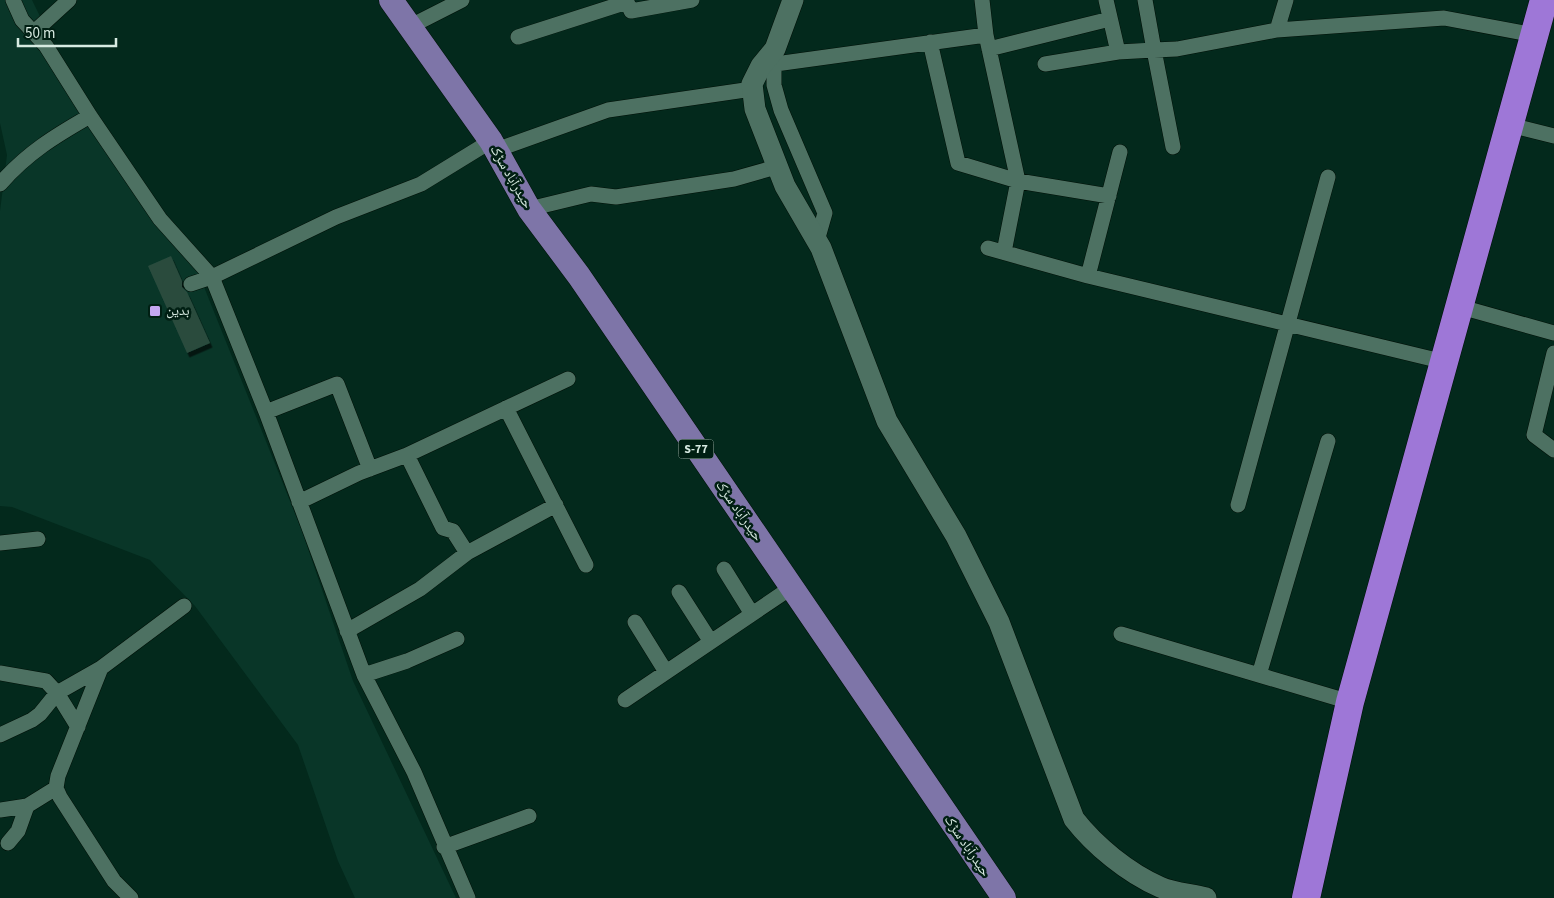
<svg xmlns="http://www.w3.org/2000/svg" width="1554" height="898" viewBox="0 0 1554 898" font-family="'Source Sans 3','Noto Naskh Arabic',sans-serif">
  <defs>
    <filter id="shadow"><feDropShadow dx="2.5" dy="4.5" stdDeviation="0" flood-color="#0009"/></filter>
  </defs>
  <rect width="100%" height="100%" fill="#03291c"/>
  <path fill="#093628" d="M 0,0 L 32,0 L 55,47 L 198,272 L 302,531 L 353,681 L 456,898 L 355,898 L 338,861 L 298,745 L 195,606 L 150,560 L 12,507 L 0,506 L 0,211 L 7,155 L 0,123 Z"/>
  <path fill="#294c3e" filter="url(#shadow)" d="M 171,256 L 182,281 L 182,287 L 187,292 L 210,343 L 187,353 L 148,266 Z"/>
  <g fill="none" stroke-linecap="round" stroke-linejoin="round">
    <g stroke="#001007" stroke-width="16">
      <path id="street" d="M 13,0 L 22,20 L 46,46 L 90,116 L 160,219 L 212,277 L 266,412 L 364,675 L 414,772 L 468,898
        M 626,0 L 631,11 L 692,0
        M 982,0 L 986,35 L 1018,181 L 1004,252
        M 1106,0 L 1118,52
        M 1145,0 L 1154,50 L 1177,49 L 1277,30 L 1444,18 L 1534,35
        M 409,27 L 462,0
        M 1277,30 L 1286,0
        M 34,32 L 69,0
        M 518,37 L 627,2
        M 930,42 L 958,163 L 1018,181 L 1109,196
        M 989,49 L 1110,19
        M 774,56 L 774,85 L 781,110 L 825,213 L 817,241
        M 1045,64 L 1118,52 L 1154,50 L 1173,147
        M 761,66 L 986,35
        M 1510,125 L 1554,136
        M 496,150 L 608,110 L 752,89
        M 0,184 C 27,153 55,136 90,116
        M 529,209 L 591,194 L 616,197 L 734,179 L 776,167
        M 988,248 L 1088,276 L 1445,362
        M 1088,276 L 1120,152
        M 191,284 L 212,277 L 336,217 L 421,184 L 491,141
        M 1461,307 L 1554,333
        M 1554,353 L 1534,435 L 1554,450
        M 506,408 L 586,565
        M 266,412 L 337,384 L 370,469
        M 407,455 L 443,528 L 453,531 L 467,553
        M 299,502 L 359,473 L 407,455 L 568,379
        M 1238,505 L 1328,177
        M 0,543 L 38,539
        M 724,569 L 752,614
        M 679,592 L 711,642
        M 635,622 L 666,672
        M 347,631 L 420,589 L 467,553 L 556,505
        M 1121,634 L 1350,702
        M 0,673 L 46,681 L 57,693 L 78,727
        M 364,675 L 407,661 L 457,639
        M 1259,675 L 1328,441
        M 625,700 L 792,587
        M 0,735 L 32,720 L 40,714 L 57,693 L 101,668
        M 0,810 L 27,806 L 56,788
        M 8,843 L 18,831 L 27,806
        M 444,847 L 529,816
        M 131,898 L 114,881 L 60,797 L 56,788 L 58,776 L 101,668 L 184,606"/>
    </g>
    <g stroke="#001007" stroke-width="22">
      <path id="secondary" d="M 793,0 L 775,49 L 761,66 L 752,84 L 755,109 L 785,186 L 821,248 L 887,421 L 956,536 L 999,622 L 1074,819 C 1095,846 1128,873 1160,887 C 1174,893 1191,894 1206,898"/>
    </g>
    <g stroke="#001007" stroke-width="25">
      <path id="primary" d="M 391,0 L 491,141 L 529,209 L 579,276 L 1004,898"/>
    </g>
    <g stroke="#001007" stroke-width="29">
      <path id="highway" d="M 1306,898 L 1350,702 L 1544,0"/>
    </g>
    <use href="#street" stroke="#4d7162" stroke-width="15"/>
    <use href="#secondary" stroke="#4d7162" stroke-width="21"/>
    <use href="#primary" stroke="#7e75a8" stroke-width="24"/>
    <use href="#highway" stroke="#9e77d7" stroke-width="28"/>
  </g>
  <rect fill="#c4a7f1" stroke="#001f13" stroke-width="2" x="149" y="305" width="12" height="12" rx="2.5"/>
  <g text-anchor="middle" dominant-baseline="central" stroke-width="5" stroke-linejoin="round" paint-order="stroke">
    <rect fill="#001f13" stroke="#96ada3" stroke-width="1" x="678.5" y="439.5" width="35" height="19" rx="4"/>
    <g font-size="12" font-weight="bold" fill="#d7eae1">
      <text x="696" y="449">S-77</text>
    </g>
    <g font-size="14" fill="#d7eae1" stroke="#001f13">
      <text transform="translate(511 177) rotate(60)">حیدرآباد سڑک</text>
      <text transform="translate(739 511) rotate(55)">حیدرآباد سڑک</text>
      <text transform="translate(967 846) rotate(56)">حیدرآباد سڑک</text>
    </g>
    <g font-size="14" fill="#d7eae1" stroke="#001f13" text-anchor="start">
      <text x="166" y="311">بدين</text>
    </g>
  </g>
  <path d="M18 38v8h98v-8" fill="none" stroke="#d7eae1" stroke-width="2.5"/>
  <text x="25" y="38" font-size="15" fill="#d7eae1" stroke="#001f13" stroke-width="4" paint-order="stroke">50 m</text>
</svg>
